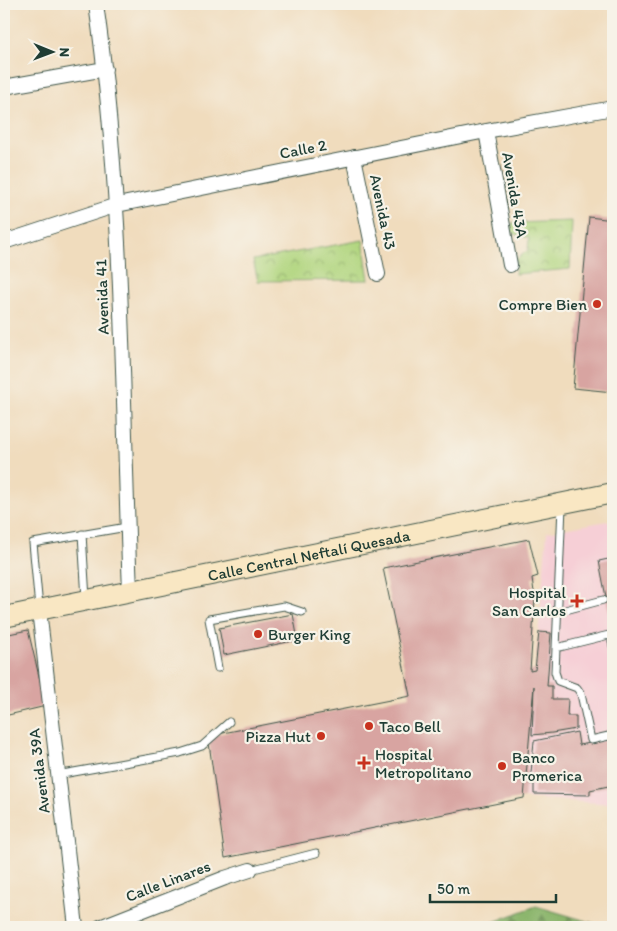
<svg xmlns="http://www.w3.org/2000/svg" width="617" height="931" viewBox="0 0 617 931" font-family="Itim,sans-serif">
  <defs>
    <pattern id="forest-firs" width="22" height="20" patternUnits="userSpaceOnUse" patternTransform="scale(1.25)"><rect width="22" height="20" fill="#8cb66d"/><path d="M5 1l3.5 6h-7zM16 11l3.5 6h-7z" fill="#72955a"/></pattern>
    <pattern id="park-crowns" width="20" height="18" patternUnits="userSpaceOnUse" patternTransform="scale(1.25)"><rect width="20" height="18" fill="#b0d57e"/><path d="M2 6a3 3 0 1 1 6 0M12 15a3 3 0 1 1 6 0" fill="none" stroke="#8fae68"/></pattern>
  </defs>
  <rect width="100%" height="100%" fill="#f7f3e8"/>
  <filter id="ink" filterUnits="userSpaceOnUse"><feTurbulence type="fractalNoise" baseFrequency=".02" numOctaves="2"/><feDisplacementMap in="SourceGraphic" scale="10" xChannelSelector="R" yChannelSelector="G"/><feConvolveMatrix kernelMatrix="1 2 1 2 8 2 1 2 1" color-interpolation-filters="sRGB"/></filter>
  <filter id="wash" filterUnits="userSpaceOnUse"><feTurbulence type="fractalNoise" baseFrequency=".0096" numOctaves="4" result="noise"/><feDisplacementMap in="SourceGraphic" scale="20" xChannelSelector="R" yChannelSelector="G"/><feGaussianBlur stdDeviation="1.12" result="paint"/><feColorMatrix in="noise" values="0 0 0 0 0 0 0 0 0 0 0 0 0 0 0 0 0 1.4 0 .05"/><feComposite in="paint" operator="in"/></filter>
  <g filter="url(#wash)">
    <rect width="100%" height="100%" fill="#f0dcbd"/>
    <path fill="#f6cfd6" d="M 613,520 L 613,804 L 524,798 L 547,532 Z"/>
    <path fill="url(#forest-firs)" stroke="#567a50" d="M 536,906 L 607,927 L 480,927 Z"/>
    <path fill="url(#park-crowns)" stroke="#688959" d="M 572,221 L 570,269 L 515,274 L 516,260 L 528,250 L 529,238 L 514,234 L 511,230 L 512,223 Z
      M 363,240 L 369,280 L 258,281 L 253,260 Z"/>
    <g id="blocks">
      <path fill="#d8a4a1" d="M 589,217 L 613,220 L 613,392 L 573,388 Z
        M 529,539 L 538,576 L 532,578 L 535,599 L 530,671 L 535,670 L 539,632 L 551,633 L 547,686 L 552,686 L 552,699 L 568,699 L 567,716 L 576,716 L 576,729 L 552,733 L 532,735 L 534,686 L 524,798 L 225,858 L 208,736 L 410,696 L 383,568 Z
        M 613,558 L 613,628 L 612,628 L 599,561 Z
        M 293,614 L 298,640 L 224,655 L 219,628 Z
        M 28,630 L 46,706 L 4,716 L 4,635 Z
        M 577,732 L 579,745 L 613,739 L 613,785 L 590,790 L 590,795 L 534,794 L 534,784 L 530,784 L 534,741 Z"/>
    </g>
  </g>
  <g filter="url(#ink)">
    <use href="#blocks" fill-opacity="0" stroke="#3e5549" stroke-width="1"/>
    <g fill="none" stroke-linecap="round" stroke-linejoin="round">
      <g stroke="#3e5549" stroke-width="9">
        <path id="lane" d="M 562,506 L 555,672 L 558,681 L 577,688 L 581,694 L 591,740 L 613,735
          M 82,534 L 86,599
          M 39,608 L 33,543 L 127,527
          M 558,612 L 603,600
          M 611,635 L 613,646
          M 556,648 L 613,634
          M 218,668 L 209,619 L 284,606 L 302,612
          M 57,775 L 180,753 L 202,746 L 229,722
          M 250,870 L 316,853"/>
      </g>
      <g stroke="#3e5549" stroke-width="16">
        <path id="street" d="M 96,4 C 124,198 122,395 130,591
          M 4,87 L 105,69
          M 486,131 L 510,265
          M 354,157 L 378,274
          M 4,242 L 117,205 L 486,131 L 613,108
          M 39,610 L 76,927
          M 100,927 L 225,878 L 250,870"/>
      </g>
      <g stroke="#3e5549" stroke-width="22">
        <g id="secondary">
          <path id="s1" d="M 4,617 L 613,493"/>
        </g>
      </g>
      <use href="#lane" stroke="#fff" stroke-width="7"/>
      <use href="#street" stroke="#fff" stroke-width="14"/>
      <use href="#secondary" stroke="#f9e7c3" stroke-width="20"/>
    </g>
  </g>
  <g fill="#c8321e" stroke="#f7f3e8" stroke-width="2">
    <circle cx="597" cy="304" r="5"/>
    <path d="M574.5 593.5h5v5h5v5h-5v5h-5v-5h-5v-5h5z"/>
    <circle cx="258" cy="634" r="5"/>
    <circle cx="369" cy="726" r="5"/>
    <circle cx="321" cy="736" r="5"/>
    <path d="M361.5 755.5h5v5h5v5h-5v5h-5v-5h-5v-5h5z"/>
    <circle cx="502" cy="766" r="5"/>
  </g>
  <g text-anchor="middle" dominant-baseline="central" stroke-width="4.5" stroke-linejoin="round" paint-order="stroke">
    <g font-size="16" fill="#1f3d34" stroke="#f7f3e8">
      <text transform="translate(303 149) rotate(-11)">Calle 2</text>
      <text transform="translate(515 195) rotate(80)">Avenida 43A</text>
      <text transform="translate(383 212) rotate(78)">Avenida 43</text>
      <text transform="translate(102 297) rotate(-92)">Avenida 41</text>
      <text stroke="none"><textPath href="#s1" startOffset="311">Calle Central Neftalí Quesada</textPath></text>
      <text transform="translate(39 771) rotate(-97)">Avenida 39A</text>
      <text transform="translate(168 881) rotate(-21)">Calle Linares</text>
    </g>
    <g font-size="16" fill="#1f3d34" stroke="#f7f3e8" text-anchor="start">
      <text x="587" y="304" text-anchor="end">Compre Bien</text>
      <text x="566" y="592" text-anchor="end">Hospital<tspan x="566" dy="18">San Carlos</tspan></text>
      <text x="268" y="634">Burger King</text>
      <text x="379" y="726">Taco Bell</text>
      <text x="311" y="736" text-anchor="end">Pizza Hut</text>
      <text x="375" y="754">Hospital<tspan x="375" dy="18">Metropolitano</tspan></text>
      <text x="512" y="757">Banco<tspan x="512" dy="18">Promerica</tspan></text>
    </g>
  </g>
  <rect width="617" height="931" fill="none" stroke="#f7f3e8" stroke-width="20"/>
  <g transform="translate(52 52) rotate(91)" stroke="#f7f3e8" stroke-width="4" paint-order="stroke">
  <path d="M0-4L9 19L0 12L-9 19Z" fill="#1f3d34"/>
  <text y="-8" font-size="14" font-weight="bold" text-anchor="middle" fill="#1f3d34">N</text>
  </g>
  <path d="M430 894v8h126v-8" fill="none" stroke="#1f3d34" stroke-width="2.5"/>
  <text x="437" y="894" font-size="15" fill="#1f3d34" stroke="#f7f3e8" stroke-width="4" paint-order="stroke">50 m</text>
</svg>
